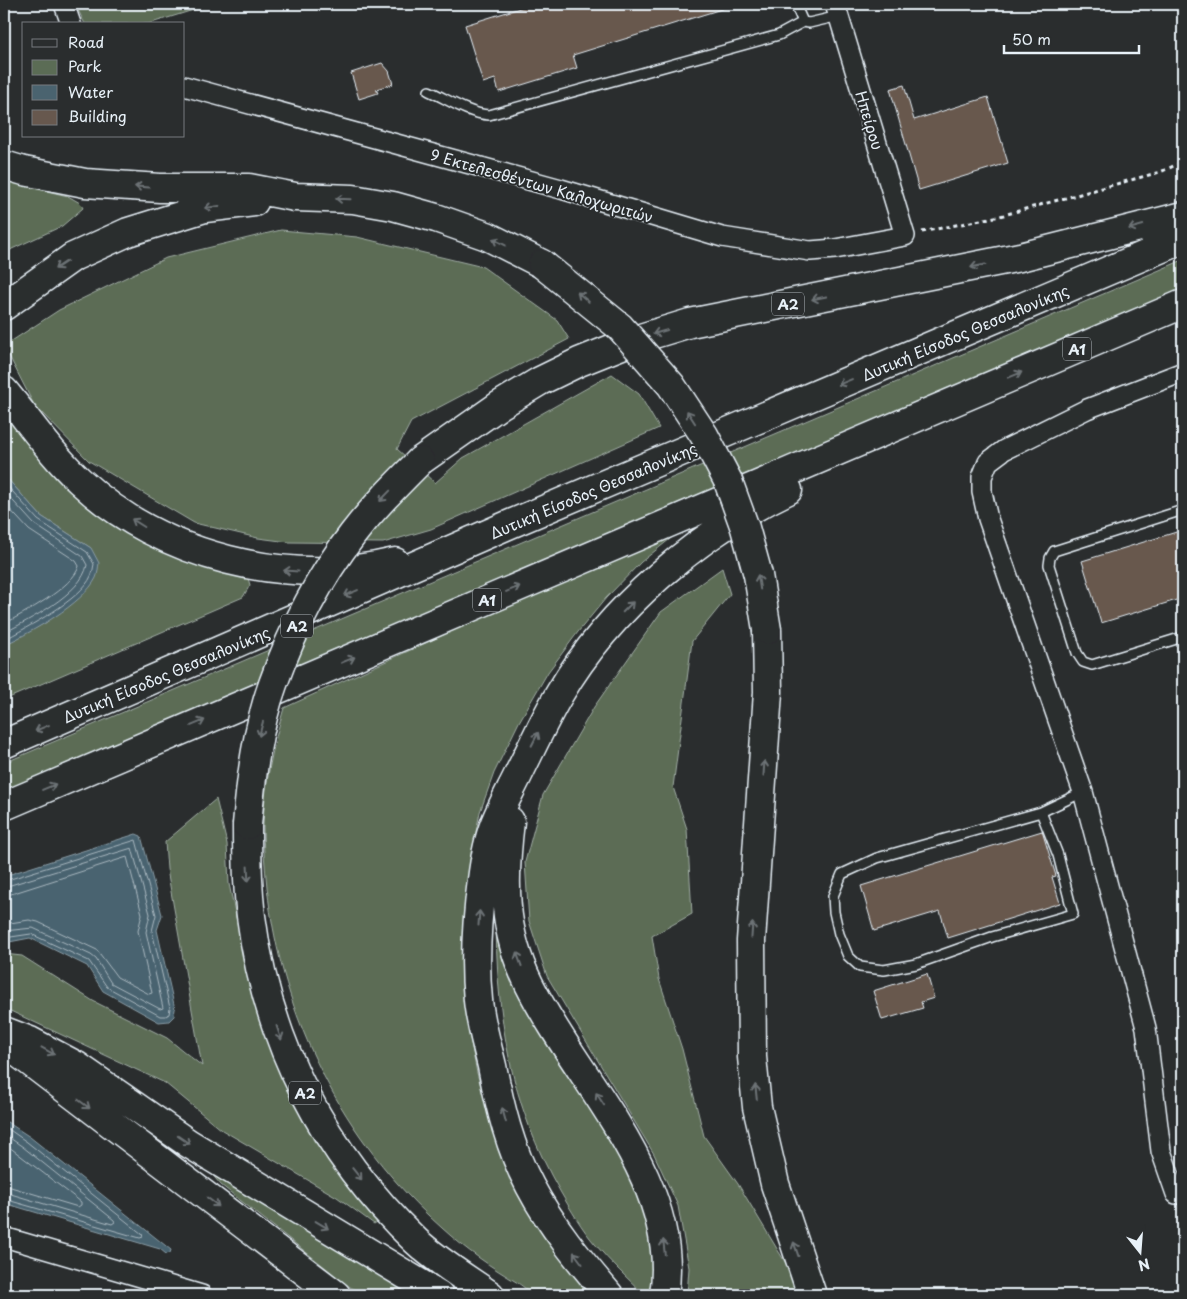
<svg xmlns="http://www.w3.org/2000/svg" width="1187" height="1299" viewBox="0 0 1187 1299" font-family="'Playpen Sans',sans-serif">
  <rect width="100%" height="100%" fill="#2a2d2e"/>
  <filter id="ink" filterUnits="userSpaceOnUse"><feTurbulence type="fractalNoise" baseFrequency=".02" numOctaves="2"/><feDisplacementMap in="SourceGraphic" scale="10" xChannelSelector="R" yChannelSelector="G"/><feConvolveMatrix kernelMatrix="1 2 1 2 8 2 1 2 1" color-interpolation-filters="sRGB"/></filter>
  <g filter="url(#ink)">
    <path fill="#5b6c55" stroke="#a2aea6" d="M 75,4 L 213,4 L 148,24 L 85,24 Z
      M 4,181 L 68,196 L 80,203 L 83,208 L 62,226 L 12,249 L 4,255 Z
      M 281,230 L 357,237 L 483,267 L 557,320 L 569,339 L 411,422 L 397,449 L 435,483 L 463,458 L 612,374 L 639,394 L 659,428 L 431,529 L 383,543 L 289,542 L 258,538 L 194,523 L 89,461 L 34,405 L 4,346 L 59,310 L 166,258 Z
      M 1183,260 L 1183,290 L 4,793 L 4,763 Z
      M 4,410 L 70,487 L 247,575 L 250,585 L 243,597 L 4,700 L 4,645 L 47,622 L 91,548 L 41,516 L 4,475 Z
      M 694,520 L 641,562 L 606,598 L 578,632 L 548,672 L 519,722 L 494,773 L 480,812 L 470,861 L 464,916 L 464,972 L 466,1018 L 477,1073 L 491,1122 L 598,1295 C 583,1295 568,1295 553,1295 C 548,1295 542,1296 538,1295 C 531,1294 524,1287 518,1283 C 491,1267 466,1250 442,1228 C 342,1139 282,1019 267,887 C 265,867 263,846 263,826 C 264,787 273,745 284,708 Z
      M 722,568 L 730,594 L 692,641 L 673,787 L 687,829 L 692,914 L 652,936 L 659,979 L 682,1049 L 704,1136 L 738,1184 L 788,1267 L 800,1295 L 687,1295 L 689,1268 L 678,1206 L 654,1154 L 547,976 L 529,921 L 525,862 L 543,795 L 594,707 L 661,612 Z
      M 216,799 L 227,844 L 229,884 L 249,978 L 279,1068 L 314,1141 L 383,1218 L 374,1224 L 337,1197 L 222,1130 L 165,1083 L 4,1008 L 4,954 L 22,956 L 93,1001 L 167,1038 L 202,1066 L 167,869 L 165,842 Z
      M 496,913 L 624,1148 L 654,1243 L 652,1295 L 645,1295 C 628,1279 610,1262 595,1244 C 582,1229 571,1210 561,1193 C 509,1103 496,1015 496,913 Z
      M 198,1158 L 417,1295 L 366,1295 L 350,1287 L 221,1185 Z"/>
    <path fill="#4a636f" stroke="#899ca6" d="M 4,475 L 41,516 L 91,548 L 99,563 C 98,568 98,574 96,578 C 83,604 30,633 4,645 Z
      M 136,834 L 141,836 L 162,915 L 157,930 L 175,1009 L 174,1016 L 169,1021 L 159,1022 L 103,991 L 87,966 L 30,938 L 4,943 L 4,876 Z
      M 4,1120 L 30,1137 L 171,1250 L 170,1253 L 166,1254 L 160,1249 L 4,1203 Z"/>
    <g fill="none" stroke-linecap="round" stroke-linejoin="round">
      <path stroke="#a9b8c1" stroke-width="1" d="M 4,482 L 38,520 L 87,552 L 94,564 C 93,568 93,572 91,576 C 81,600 27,627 4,640
        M 4,491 L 34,524 L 82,556 L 87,565 C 82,594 28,620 4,633
        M 4,503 L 29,530 L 76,561 L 79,566 C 74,587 22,614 4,624
        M 4,881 L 136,840 L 156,915 L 152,931 L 170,1008 L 169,1014 L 166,1016 L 160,1016 L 107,987 L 89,961 L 31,934 L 4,938
        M 4,887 L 132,848 L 150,914 L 146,932 L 163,1008 L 160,1009 L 111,983 L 96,959 L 91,955 L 33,928 L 4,931
        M 4,895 L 11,894 L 127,857 L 142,914 L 138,931 L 152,993 L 149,994 L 117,977 L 97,950 L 38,922 L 29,920 L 4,924
        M 4,1126 L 27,1142 L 142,1234 L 143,1237 L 140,1238 L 4,1199
        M 4,1134 L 23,1147 L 114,1220 L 115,1222 L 112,1224 L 4,1192
        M 4,1143 L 81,1202 L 81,1205 L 78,1207 L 4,1185"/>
    </g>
    <path fill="#67584e" stroke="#e8f1f8" d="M 533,4 L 727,4 L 728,7 L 573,55 L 577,68 L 499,92 L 495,79 L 483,83 L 465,25 Z
      M 382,63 L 389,71 L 393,84 L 376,89 L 378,93 L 359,99 L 351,73 Z
      M 904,85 L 914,120 L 988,97 L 1008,163 L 919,190 L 890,89 Z
      M 1183,530 L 1183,598 L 1101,623 L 1082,561 Z
      M 1042,831 L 1056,876 L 1052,877 L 1060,903 L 948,938 L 940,911 L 874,931 L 861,886 Z
      M 927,974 L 934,998 L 921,1002 L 923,1008 L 882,1020 L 873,991 Z"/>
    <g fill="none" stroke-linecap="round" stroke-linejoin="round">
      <g stroke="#e8f1f8" stroke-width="12">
        <path id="lane" d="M 795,4 L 803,22 L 809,23 L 839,16
          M 429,91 C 447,99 469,114 489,115 L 779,35 L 803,22
          M 1183,510 L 1054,551 L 1050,558 L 1049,565 L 1077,653 L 1083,662 L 1092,665 L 1183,637
          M 1041,812 L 877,858 L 842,874 L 833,896 L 834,912 L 839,934 L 848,956 L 860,967 L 884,970 L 916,964 L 992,937 L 1073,914 L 1058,855 L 1041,812 L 1083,792"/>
      </g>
      <g stroke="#e8f1f8" stroke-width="22">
        <path id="street" d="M 64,4 L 71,24
          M 184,86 L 561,189 L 722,237 L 810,251 L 835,249 L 905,236 L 835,4
          M 1176,1194 L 1161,1151 L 1146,1028 L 1083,792 L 988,519 L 982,492 L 982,477 L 988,462 L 1004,450 L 1087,409 L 1183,372
          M 4,1237 L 202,1295"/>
      </g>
      <g stroke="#e8f1f8" stroke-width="31">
        <path id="highway" d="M 4,165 L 24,171 L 85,183 L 160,188 L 249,188 L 295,197 L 353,199 L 393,206 L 436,218 L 487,236 L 542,264
          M 4,306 L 73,257 L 128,232 L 205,208 L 254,202
          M 4,391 C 29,421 51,454 80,481 C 161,557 288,588 395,562
          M 420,461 L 500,405 L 540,381 L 579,362 L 634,340 L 690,323 L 1020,257 L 1183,216
          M 767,630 L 768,692 L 751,941 L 752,1057 L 757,1107 L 775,1184 L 812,1295
          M 4,744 L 508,525 L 1183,239
          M 4,806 L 1183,304
          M 510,821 C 503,880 502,930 529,984 C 577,1081 682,1179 664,1295
          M 247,825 C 247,855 247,886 251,916 C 267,1043 324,1153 416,1241 C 436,1260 467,1279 490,1295
          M 4,1031 L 30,1041 L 77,1066 L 188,1143 L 439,1295
          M 4,1042 L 336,1295
          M 609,1295 C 580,1261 551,1226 530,1186 C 510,1149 500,1107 492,1066 C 487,1045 480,1022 478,1000 C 474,962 477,918 482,880 C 484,864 489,838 495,823 C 502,805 512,788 520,771 C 533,745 545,718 560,693 C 609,609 700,532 788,490"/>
      </g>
      <path stroke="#e8f1f8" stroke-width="3" stroke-dasharray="4 4" stroke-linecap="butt" d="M 922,232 L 1000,216 L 1160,172 L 1183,162"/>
      <use href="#lane" stroke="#2a2d2e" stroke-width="9"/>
      <use href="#street" stroke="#2a2d2e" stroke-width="19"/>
      <use href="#highway" stroke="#2a2d2e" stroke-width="28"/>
      <g stroke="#e8f1f8" stroke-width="31" stroke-linecap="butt">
        <path id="highway-bridge" d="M 542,264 L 620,327 L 671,385 L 704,435 L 728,481 L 745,528 L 758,575 L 767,630
          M 247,825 C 251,778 257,728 273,684 C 292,631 319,578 353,534 C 373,508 396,485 420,461"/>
      </g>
      <use href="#highway-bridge" stroke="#2a2d2e" stroke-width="28"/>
    </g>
    <defs><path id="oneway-shaft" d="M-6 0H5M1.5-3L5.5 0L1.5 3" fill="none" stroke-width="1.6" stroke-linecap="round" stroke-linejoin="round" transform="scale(1.25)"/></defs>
    <g stroke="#6c7275">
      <use href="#oneway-shaft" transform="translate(142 187) rotate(-176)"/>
      <use href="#oneway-shaft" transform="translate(343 199) rotate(-178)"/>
      <use href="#oneway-shaft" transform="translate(212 207) rotate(172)"/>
      <use href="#oneway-shaft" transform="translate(1136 227) rotate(165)"/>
      <use href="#oneway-shaft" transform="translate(499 242) rotate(-153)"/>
      <use href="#oneway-shaft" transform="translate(61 265) rotate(146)"/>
      <use href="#oneway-shaft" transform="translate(978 266) rotate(169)"/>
      <use href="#oneway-shaft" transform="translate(583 297) rotate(-140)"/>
      <use href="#oneway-shaft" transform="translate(819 298) rotate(169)"/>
      <use href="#oneway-shaft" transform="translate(660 332) rotate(164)"/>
      <use href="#oneway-shaft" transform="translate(1015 375) rotate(-23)"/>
      <use href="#oneway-shaft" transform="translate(845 382) rotate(157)"/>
      <use href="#oneway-shaft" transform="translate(691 417) rotate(-123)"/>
      <use href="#oneway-shaft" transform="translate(385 496) rotate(134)"/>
      <use href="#oneway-shaft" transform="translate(138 523) rotate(-148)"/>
      <use href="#oneway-shaft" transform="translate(291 571) rotate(-176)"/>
      <use href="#oneway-shaft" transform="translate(759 582) rotate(-99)"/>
      <use href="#oneway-shaft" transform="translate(513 589) rotate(-23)"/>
      <use href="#oneway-shaft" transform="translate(351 593) rotate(157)"/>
      <use href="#oneway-shaft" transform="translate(628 607) rotate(-45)"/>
      <use href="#oneway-shaft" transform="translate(348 660) rotate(-23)"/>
      <use href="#oneway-shaft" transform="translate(198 723) rotate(-23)"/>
      <use href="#oneway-shaft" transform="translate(42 728) rotate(157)"/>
      <use href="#oneway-shaft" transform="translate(261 729) rotate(105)"/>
      <use href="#oneway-shaft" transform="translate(535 739) rotate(-63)"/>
      <use href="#oneway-shaft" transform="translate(764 768) rotate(-86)"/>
      <use href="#oneway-shaft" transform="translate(49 787) rotate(-23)"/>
      <use href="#oneway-shaft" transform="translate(248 874) rotate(87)"/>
      <use href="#oneway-shaft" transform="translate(479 918) rotate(-86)"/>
      <use href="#oneway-shaft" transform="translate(752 930) rotate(-86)"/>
      <use href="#oneway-shaft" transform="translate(519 959) rotate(-110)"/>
      <use href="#oneway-shaft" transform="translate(279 1033) rotate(71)"/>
      <use href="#oneway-shaft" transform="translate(48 1051) rotate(29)"/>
      <use href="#oneway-shaft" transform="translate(756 1092) rotate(-96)"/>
      <use href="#oneway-shaft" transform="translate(600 1099) rotate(-123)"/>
      <use href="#oneway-shaft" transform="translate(84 1104) rotate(37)"/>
      <use href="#oneway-shaft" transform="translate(504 1115) rotate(-105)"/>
      <use href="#oneway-shaft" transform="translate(184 1140) rotate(34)"/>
      <use href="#oneway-shaft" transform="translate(357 1174) rotate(51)"/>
      <use href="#oneway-shaft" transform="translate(213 1202) rotate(37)"/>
      <use href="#oneway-shaft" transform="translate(322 1225) rotate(31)"/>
      <use href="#oneway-shaft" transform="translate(664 1247) rotate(-96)"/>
      <use href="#oneway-shaft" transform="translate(796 1249) rotate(-109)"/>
      <use href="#oneway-shaft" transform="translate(578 1258) rotate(-127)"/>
    </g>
  </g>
  <g text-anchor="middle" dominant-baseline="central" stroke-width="4" stroke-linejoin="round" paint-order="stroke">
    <g fill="#2a2d2e" stroke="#afb6bb" stroke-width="1">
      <rect x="772" y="292.5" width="32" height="23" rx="4"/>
      <rect x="1063" y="337.5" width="28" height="23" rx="4"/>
      <rect x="473" y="588.5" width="28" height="23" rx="4"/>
      <rect x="281" y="614.5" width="32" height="23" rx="4"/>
      <rect x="289" y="1081.5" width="32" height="23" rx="4"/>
    </g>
    <g font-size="14" font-weight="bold" fill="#e8f1f8">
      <text x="788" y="304">Α2</text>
      <text x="1077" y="349">Α1</text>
      <text x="487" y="600">Α1</text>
      <text x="297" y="626">Α2</text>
      <text x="305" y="1093">Α2</text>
    </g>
    <g font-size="15" fill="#e8f1f8" stroke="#2a2d2e">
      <text transform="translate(870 120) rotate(73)">Ηπείρου</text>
      <text transform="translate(542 185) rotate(16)">9 Εκτελεσθέντων Καλοχωριτών</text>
      <text transform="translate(965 332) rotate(-23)">Δυτική Είσοδος Θεσσαλονίκης</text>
      <text transform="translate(593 490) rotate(-23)">Δυτική Είσοδος Θεσσαλονίκης</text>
      <text transform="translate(166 674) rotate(-23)">Δυτική Είσοδος Θεσσαλονίκης</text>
    </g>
  </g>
  <rect width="1187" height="1299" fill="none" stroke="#2a2d2e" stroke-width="20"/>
  <rect x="10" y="10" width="1167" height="1279" fill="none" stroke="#e8f1f8" stroke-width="2" filter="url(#ink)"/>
  <rect x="22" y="22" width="162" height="115" fill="#2a2d2e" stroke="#767b7f"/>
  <rect x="32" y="39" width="25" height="8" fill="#2a2d2e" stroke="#767b7f"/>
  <text x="68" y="48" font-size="15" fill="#e8f1f8">Road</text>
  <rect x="32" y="60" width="25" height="15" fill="#5b6c55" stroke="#767b7f"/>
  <text x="68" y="72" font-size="15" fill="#e8f1f8">Park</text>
  <rect x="32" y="85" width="25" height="15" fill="#4a636f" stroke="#767b7f"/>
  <text x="68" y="98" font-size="15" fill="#e8f1f8">Water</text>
  <rect x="32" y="110" width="25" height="15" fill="#67584e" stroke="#767b7f"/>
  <text x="68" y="122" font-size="15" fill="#e8f1f8">Building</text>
  <g transform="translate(1140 1252) rotate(163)" stroke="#2a2d2e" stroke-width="4" paint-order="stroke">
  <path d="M0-4L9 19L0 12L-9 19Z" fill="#e8f1f8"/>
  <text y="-8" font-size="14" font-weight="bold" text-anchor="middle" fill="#e8f1f8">N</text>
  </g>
  <path d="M1004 45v8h135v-8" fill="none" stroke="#e8f1f8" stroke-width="2.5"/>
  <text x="1012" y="45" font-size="15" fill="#e8f1f8" stroke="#2a2d2e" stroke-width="4" paint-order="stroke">50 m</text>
</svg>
